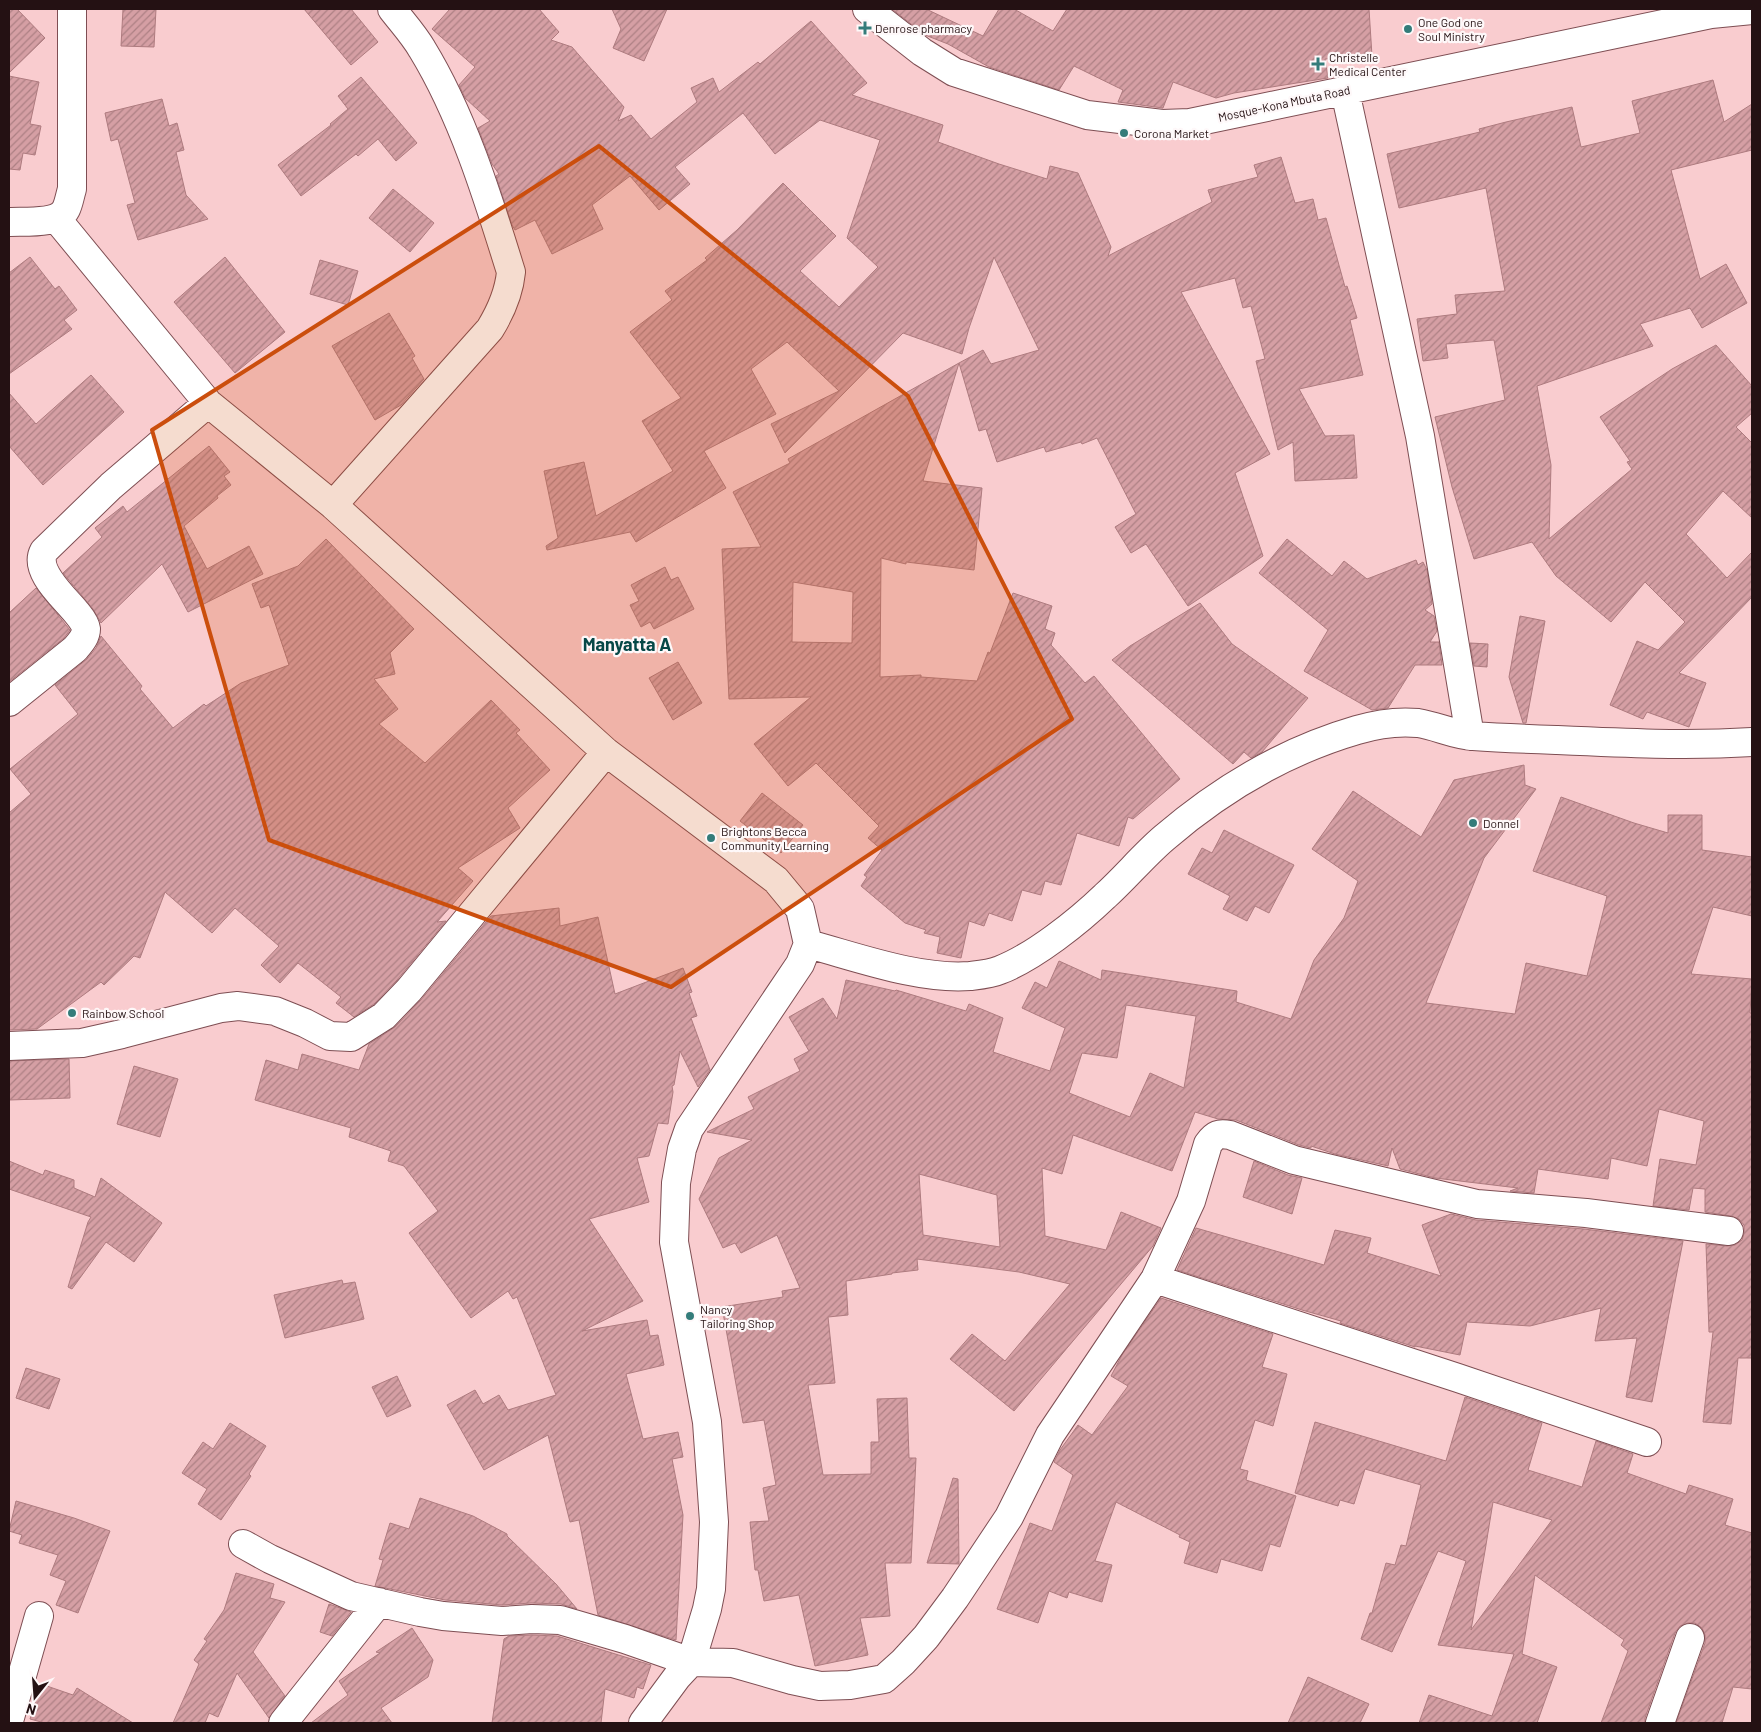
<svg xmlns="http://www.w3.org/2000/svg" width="1761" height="1732" viewBox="0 0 1761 1732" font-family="Barlow,sans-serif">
  <defs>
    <pattern id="building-hatch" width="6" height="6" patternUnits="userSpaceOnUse" patternTransform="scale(1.25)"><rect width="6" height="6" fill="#d59fa4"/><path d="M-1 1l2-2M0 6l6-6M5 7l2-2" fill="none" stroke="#ad8084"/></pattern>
  </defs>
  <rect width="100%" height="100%" fill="#f9cccf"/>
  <path fill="url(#building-hatch)" stroke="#ae7b7f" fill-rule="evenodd" d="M 9,9 L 17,9 L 45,38 L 9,73 Z
    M 123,9 L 156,9 L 154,47 L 121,46 Z
    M 304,9 L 351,9 L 378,42 L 351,65 Z
    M 450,9 L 539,9 L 559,32 L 551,40 L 572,47 L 624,107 L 618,121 L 631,115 L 651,139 L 697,102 L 691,88 L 713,78 L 719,92 L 758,62 L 760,64 L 811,21 L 867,83 L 852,95 L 943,125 L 938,142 L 999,164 L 1047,179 L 1050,166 L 1078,173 L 1111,247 L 1108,256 L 1212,202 L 1208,190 L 1258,177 L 1254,165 L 1281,157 L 1295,203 L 1313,199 L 1318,220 L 1326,218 L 1345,287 L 1347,286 L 1357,318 L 1350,320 L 1363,375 L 1299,389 L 1325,436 L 1354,435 L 1357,478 L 1295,481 L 1293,442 L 1278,450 L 1256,361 L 1265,359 L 1251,306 L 1243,308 L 1235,278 L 1181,292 L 1270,454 L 1235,473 L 1263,556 L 1188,606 L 1146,544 L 1131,553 L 1115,527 L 1136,514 L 1097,438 L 1082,444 L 1081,442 L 1046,452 L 1044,447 L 997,462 L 986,429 L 979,431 L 959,363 L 983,350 L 991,364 L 1039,350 L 994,257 L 969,328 L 962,354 L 903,333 L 785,453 L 771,424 L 839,391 L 787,342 L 751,369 L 776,414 L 704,451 L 726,488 L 636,542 L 630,532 L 547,550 L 546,546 L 558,538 L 544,471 L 584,462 L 596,516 L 673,471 L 642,421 L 681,398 L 630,332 L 672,300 L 665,291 L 707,260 L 705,258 L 737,230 L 783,183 L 836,236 L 800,271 L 839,307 L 878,267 L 847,238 L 880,140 L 820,120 L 775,154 L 743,113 L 675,167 L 690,184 L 659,210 L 630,176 L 592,205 L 603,229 L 552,254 L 535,220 L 515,230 L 512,225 L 496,176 L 499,174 L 492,164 L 478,128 L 490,121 L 465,98 L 459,85 L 475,67 L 432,29 Z
    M 612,9 L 667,9 L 644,61 L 613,48 L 621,29 Z
    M 892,9 L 926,9 L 983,36 L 999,9 L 1014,9 L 1053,31 L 1067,9 L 1369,9 L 1372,56 L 1325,59 L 1328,78 L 1234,93 L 1216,98 L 1173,82 L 1163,108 L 1118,102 L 1123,90 L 1074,66 L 1059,90 L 989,67 L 948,44 L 925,35 Z
    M 9,76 L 39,82 L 30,124 L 41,126 L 35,155 L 23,153 L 20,170 L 9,169 Z
    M 361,77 L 417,143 L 396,161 L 378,139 L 358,156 L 356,154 L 301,196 L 278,165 L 331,125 L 330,124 L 348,109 L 338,96 Z
    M 1713,80 L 1724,122 L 1752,104 L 1752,150 L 1671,170 L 1700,279 L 1726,264 L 1747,303 L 1702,328 L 1690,308 L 1640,324 L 1653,346 L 1537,386 L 1551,465 L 1549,539 L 1632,469 L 1627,462 L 1630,461 L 1600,417 L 1672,369 L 1716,345 L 1752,386 L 1752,413 L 1736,427 L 1752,443 L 1752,518 L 1723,491 L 1686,534 L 1727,578 L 1752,552 L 1752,597 L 1679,673 L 1706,683 L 1689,727 L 1647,712 L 1643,719 L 1610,705 L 1637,641 L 1658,650 L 1685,622 L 1645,582 L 1611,622 L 1556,576 L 1532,542 L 1474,559 L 1452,487 L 1435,417 L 1505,400 L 1494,340 L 1446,344 L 1448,358 L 1423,361 L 1417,319 L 1457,314 L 1455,295 L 1505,291 L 1486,188 L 1399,208 L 1387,154 L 1480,132 L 1479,129 L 1506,122 L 1572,107 L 1581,147 L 1640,133 L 1632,101 Z
    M 162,99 L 169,126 L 177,123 L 184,150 L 176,152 L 186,195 L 208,219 L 138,240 L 127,205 L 135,203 L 118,139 L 111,141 L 105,113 Z
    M 393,189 L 434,223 L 410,252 L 369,218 Z
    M 30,257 L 55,289 L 59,286 L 77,310 L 64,320 L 72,329 L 9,374 L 9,273 Z
    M 225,257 L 285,332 L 235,373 L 174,302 Z
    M 320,260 L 358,271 L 348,305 L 310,294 Z
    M 389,313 L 415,356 L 412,358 L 424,379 L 401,405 L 375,420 L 332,346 Z
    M 959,363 L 923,481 L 982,488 L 974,570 L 906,562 L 906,564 L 881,558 L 880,677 L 921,675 L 921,677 L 977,681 L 988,652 L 990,653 L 1013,593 L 1052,606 L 1045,629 L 1055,633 L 1051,645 L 1085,683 L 1094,676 L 1180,779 L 1133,819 L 1128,817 L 1119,846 L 1077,833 L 1061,885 L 1045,881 L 1041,895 L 1022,890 L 1012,921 L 989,913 L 984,926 L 969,921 L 961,958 L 937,953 L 940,937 L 924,933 L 926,930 L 905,923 L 861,886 L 867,877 L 864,875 L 882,850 L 868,838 L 879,826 L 816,763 L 788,786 L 754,744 L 811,697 L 729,699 L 722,549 L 761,547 L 733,492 L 790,463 L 788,459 ZM 793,582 L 853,592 L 852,643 L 792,642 Z
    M 91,375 L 124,412 L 43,485 L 9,446 L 9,393 L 36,424 Z
    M 209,446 L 230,472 L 224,476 L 231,485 L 217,496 L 218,498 L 184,526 L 207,569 L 249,546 L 263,574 L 188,612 L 162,564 L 101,623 L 93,609 L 63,573 L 102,537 L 95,528 L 123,506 L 127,512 Z
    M 326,539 L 414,629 L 390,653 L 395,674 L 374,679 L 398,709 L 379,724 L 425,763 L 491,700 L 520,730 L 516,733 L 550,770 L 508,808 L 520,828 L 458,868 L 473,881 L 437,922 L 446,921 L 397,980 L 374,1004 L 354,1017 L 336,1003 L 341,997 L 298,963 L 280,983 L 261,965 L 279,946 L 235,908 L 212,933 L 165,892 L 140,958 L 134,956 L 104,985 L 101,982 L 37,1029 L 9,1030 L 9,813 L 31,794 L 10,769 L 78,714 L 55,685 L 87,659 L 96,648 L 101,636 L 142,686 L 140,689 L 173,728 L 204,704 L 206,706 L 241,683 L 289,665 L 269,605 L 261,608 L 252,584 L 298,566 Z
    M 1287,539 L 1332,576 L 1344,561 L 1367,579 L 1416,560 L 1418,565 L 1423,562 L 1427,570 L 1432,604 L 1425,610 L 1434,616 L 1437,631 L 1430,642 L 1439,642 L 1442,665 L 1415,665 L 1388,708 L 1372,710 L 1304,671 L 1328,630 L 1259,573 Z
    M 665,567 L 671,580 L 678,577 L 694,609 L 654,629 L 650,622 L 641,627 L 630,605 L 639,601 L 631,585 Z
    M 36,588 L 70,630 L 64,638 L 9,682 L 9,613 Z
    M 1200,603 L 1232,644 L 1308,698 L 1262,752 L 1251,758 L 1244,752 L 1233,764 L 1112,660 L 1130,646 Z
    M 1520,616 L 1545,621 L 1526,723 L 1523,723 L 1509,677 Z
    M 1470,643 L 1488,644 L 1487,667 L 1474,666 Z
    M 678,662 L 702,703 L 673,720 L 649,678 Z
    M 1524,765 L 1525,785 L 1536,789 L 1484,858 L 1426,1003 L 1515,1014 L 1526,963 L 1587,976 L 1607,896 L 1533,871 L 1561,797 L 1634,823 L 1668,833 L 1668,815 L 1702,815 L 1702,850 L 1752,857 L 1752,916 L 1713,907 L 1691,974 L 1752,979 L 1750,1013 L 1752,1013 L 1752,1358 L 1738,1358 L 1731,1424 L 1703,1422 L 1713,1332 L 1709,1332 L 1706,1244 L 1727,1246 L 1735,1245 L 1742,1240 L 1744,1233 L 1744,1225 L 1739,1219 L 1731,1216 L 1705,1212 L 1705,1189 L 1693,1188 L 1689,1210 L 1653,1206 L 1660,1159 L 1696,1165 L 1704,1121 L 1659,1109 L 1647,1166 L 1611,1158 L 1608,1179 L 1538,1169 L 1534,1193 L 1510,1191 L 1518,1188 L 1435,1178 L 1400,1169 L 1392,1148 L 1388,1166 L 1335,1154 L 1311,1146 L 1311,1148 L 1299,1145 L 1236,1120 L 1218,1119 L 1195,1112 L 1172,1171 L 1073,1135 L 1062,1174 L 1042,1168 L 1045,1236 L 1106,1250 L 1121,1212 L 1161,1228 L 1153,1246 L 1014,1411 L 950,1359 L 972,1334 L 1005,1361 L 1070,1284 L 1019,1272 L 917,1259 L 918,1270 L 892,1273 L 892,1274 L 846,1281 L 848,1315 L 828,1317 L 835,1383 L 808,1385 L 823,1475 L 871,1474 L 871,1442 L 879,1442 L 877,1399 L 907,1398 L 909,1458 L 916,1458 L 911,1563 L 885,1563 L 890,1616 L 860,1618 L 868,1655 L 815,1666 L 799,1595 L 764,1601 L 758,1570 L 755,1570 L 750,1522 L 769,1521 L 763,1488 L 776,1485 L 764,1420 L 743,1423 L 722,1307 L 783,1297 L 782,1291 L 800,1288 L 777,1235 L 741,1253 L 735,1243 L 723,1248 L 699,1199 L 719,1158 L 752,1140 L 707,1132 L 754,1109 L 748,1097 L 800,1071 L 794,1059 L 809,1051 L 789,1017 L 823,998 L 837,1019 L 846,980 L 895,991 L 896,990 L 966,1011 L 969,1004 L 1003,1018 L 993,1052 L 1050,1071 L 1065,1028 L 1022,1008 L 1035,982 L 1047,988 L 1059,961 L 1101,980 L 1102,970 L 1237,991 L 1236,1002 L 1291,1019 L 1314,960 L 1344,918 L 1358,881 L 1312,849 L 1353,791 L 1421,837 L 1454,780 ZM 1126,1005 L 1196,1016 L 1184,1088 L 1150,1073 L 1130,1117 L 1069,1093 L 1082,1053 L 1117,1058 ZM 919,1174 L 997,1195 L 1000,1247 L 923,1235 Z
    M 762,793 L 803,825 L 781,853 L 740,821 Z
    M 1224,830 L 1294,865 L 1269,913 L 1255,906 L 1247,921 L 1223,909 L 1230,896 L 1188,874 L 1202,848 L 1212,853 Z
    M 559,908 L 560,926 L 598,917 L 615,994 L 683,968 L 692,992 L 689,993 L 697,1016 L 691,1018 L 710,1070 L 698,1087 L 680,1051 L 674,1085 L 672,1086 L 673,1092 L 668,1124 L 658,1123 L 649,1156 L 637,1158 L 649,1202 L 589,1219 L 643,1301 L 582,1331 L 647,1320 L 650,1336 L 658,1335 L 664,1365 L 626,1374 L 643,1439 L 678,1432 L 683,1457 L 672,1459 L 683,1515 L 676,1640 L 598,1615 L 579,1520 L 570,1522 L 548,1435 L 484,1470 L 447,1405 L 475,1390 L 483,1404 L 499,1395 L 508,1410 L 556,1395 L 517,1297 L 513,1299 L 508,1291 L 471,1318 L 409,1233 L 438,1211 L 404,1166 L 388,1161 L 391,1151 L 349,1137 L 351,1128 L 255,1100 L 266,1060 L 298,1070 L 302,1054 L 359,1070 L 369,1044 L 395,1027 L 420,1001 L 491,916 Z
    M 69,1059 L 70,1098 L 9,1100 L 9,1061 Z
    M 134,1066 L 178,1079 L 160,1137 L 117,1124 Z
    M 9,1161 L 43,1175 L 45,1170 L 74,1180 L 74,1188 L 95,1197 L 101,1178 L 162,1223 L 134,1262 L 106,1242 L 72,1289 L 68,1287 L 88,1222 L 91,1217 L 9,1189 Z
    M 1254,1161 L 1288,1175 L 1302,1178 L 1292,1214 L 1243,1197 Z
    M 1451,1214 L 1476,1220 L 1584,1229 L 1683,1241 L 1652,1402 L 1626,1397 L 1637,1338 L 1595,1341 L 1601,1308 L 1530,1326 L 1467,1322 L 1460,1355 L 1415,1346 L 1415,1347 L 1340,1323 L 1341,1321 L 1302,1310 L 1177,1270 L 1196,1228 L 1324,1265 L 1335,1230 L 1371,1238 L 1367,1253 L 1441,1276 L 1422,1225 Z
    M 342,1280 L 343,1284 L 355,1282 L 364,1319 L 285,1338 L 274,1295 Z
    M 1161,1298 L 1273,1334 L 1262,1367 L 1287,1374 L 1273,1426 L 1255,1420 L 1240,1469 L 1248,1471 L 1246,1480 L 1296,1496 L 1280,1547 L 1270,1544 L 1262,1571 L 1221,1559 L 1217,1573 L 1184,1563 L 1190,1542 L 1179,1537 L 1180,1535 L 1116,1502 L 1095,1561 L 1112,1565 L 1102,1602 L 1069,1592 L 1067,1598 L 1049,1591 L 1038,1623 L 997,1609 L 1030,1523 L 1052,1531 L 1073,1475 L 1054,1462 L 1060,1450 L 1078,1425 L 1092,1435 L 1128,1386 L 1111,1376 L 1122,1355 Z
    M 26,1368 L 60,1379 L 49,1409 L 16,1398 Z
    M 397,1376 L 411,1406 L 387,1417 L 372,1387 Z
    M 1465,1397 L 1542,1423 L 1528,1470 L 1582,1487 L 1596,1441 L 1633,1454 L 1627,1473 L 1686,1494 L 1689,1485 L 1733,1499 L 1725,1525 L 1752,1533 L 1752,1689 L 1733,1687 L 1722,1723 L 1676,1723 L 1705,1643 L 1705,1635 L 1702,1628 L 1695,1623 L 1688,1623 L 1680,1626 L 1675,1633 L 1645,1718 L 1645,1723 L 1601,1723 L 1628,1651 L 1621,1645 L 1624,1640 L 1535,1575 L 1522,1654 L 1557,1667 L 1537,1723 L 1419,1723 L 1429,1695 L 1492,1716 L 1514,1654 L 1438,1645 L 1466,1561 L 1438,1551 L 1392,1652 L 1361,1639 L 1370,1613 L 1372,1613 L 1386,1563 L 1395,1565 L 1401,1545 L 1406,1546 L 1421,1485 L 1365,1469 L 1354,1504 L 1340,1500 L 1338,1506 L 1295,1493 L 1315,1422 L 1446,1461 ZM 1493,1502 L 1552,1520 L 1471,1630 L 1485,1551 Z
    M 230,1423 L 266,1446 L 249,1474 L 251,1476 L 221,1520 L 198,1504 L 207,1489 L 182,1473 L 203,1442 L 213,1449 Z
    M 953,1478 L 958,1479 L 959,1564 L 927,1563 Z
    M 420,1498 L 473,1516 L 507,1534 L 507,1536 L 556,1584 L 577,1609 L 561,1604 L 531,1603 L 502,1605 L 445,1600 L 375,1586 L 383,1560 L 379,1559 L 390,1523 L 409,1529 Z
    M 16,1501 L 74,1518 L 110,1531 L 78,1613 L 56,1605 L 66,1581 L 50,1575 L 58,1555 L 19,1543 L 22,1535 L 9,1531 Z
    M 236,1573 L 274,1584 L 270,1598 L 285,1602 L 253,1652 L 285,1696 L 269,1718 L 237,1673 L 218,1717 L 209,1713 L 205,1723 L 173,1723 L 199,1664 L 194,1660 L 207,1641 L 204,1639 L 224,1610 Z
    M 329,1604 L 351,1612 L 332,1636 L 320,1632 Z
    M 412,1628 L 433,1660 L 428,1677 L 381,1708 L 392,1723 L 311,1723 L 348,1695 L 339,1681 L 380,1653 L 376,1652 Z
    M 532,1635 L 557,1636 L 651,1665 L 643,1689 L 637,1687 L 634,1698 L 605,1689 L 601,1723 L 492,1723 L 504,1639 L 509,1636 Z
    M 1308,1677 L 1369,1704 L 1360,1723 L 1288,1723 Z
    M 41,1684 L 73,1695 L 77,1688 L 133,1723 L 45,1723 L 30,1719 Z"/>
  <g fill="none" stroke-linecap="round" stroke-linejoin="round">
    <g stroke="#7e4e53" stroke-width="30">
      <path id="minor" d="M 867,9 L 922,52 L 954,72 L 1087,115 L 1162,124 L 1190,123 L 1711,14 L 1752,10
        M 1345,91 L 1420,436 L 1470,736
        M 56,218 L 208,403 L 333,505 L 606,752 L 776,880 L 800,909 L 808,944 L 800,964 L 689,1129 L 682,1149 L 676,1183 L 674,1242 L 707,1422 L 714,1522 L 711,1589 L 707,1609 L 691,1662 L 677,1677 L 643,1723
        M 9,222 C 24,221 58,225 66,209 C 69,203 70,195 72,189 L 72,9
        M 333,505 L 490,329 C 501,311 509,293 511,272 C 488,198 463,116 422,49 C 414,35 402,22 392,9
        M 9,702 L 75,649 C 80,643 86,637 86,629 C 85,622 80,617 76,612 C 64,597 33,571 44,551 L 111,486 L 208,403
        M 808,944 C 857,957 919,980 970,976 C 979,975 991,974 1000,970 C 1034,957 1079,921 1105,896 C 1126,877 1143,856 1164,838 C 1221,789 1285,751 1357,730 C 1377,724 1397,721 1418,723 C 1437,726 1454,735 1473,736 C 1501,738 1528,739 1556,740 C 1622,743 1687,746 1752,742
        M 9,1046 L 82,1043 L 122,1034 L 221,1008 L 238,1006 L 275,1011 L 305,1023 L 330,1036 L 351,1037 L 384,1016 L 409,990 L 606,752
        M 1155,1279 L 1458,1378 L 1647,1442
        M 243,1544 L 270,1559 L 351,1596 L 420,1612 L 443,1616 L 502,1621 L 532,1619 L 560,1620 L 625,1639 L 691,1662 L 733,1663 L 792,1680 L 820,1686 L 850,1685 L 884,1679 L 903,1662 L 926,1637 L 955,1598 L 1009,1517 L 1050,1435 L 1155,1279 L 1191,1201 L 1208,1144 C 1215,1134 1219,1133 1230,1135 L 1294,1160 L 1477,1204 L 1586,1213 L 1729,1231
        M 9,1721 L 39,1616
        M 283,1723 L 379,1602
        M 1660,1723 L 1690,1638"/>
    </g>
    <use href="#minor" stroke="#fff" stroke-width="28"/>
  </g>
  <path fill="#cb4e0d" fill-opacity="0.2" stroke="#cb4e0d" stroke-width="4" stroke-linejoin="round" d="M 599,146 L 908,396 L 1072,719 L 671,987 L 269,840 L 152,430 Z"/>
  <g fill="#347c7a" stroke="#fef8f9" stroke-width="2">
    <path d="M862.5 20.5h5v5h5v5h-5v5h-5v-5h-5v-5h5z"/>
    <circle cx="1408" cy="29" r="5"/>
    <path d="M1315.5 56.5h5v5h5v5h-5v5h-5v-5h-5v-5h5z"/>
    <circle cx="1124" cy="133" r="5"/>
    <circle cx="1473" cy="823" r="5"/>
    <circle cx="711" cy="838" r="5"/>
    <circle cx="72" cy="1013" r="5"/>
    <circle cx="690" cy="1316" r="5"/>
  </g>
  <g text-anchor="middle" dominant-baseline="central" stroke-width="4.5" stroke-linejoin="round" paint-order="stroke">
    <g font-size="12" fill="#241113" stroke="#fef8f9" text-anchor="start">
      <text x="1418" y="22">One God one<tspan x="1418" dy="14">Soul Ministry</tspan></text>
      <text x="875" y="28">Denrose pharmacy</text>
      <text x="1329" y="57">Christelle<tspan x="1329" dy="14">Medical Center</tspan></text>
      <text x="1134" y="133">Corona Market</text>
      <text x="1483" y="823">Donnel</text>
      <text x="721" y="831">Brightons Becca<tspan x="721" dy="14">Community Learning</tspan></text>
      <text x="82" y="1013">Rainbow School</text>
      <text x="700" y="1309">Nancy<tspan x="700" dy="14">Tailoring Shop</tspan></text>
    </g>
    <g font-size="12" fill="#241113" stroke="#fef8f9">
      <text transform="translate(1284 103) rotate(-12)">Mosque-Kona Mbuta Road</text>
    </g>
    <g font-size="18" font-weight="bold" fill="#064847" stroke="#fef8f9">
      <text x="627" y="644">Manyatta A</text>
    </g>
  </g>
  <rect width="1761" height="1732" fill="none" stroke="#241113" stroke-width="20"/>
  <g transform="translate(35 1697) rotate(197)" stroke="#fef8f9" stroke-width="4" paint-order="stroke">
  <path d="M0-4L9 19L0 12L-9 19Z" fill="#241113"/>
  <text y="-8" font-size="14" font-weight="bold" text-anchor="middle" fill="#241113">N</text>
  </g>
</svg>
